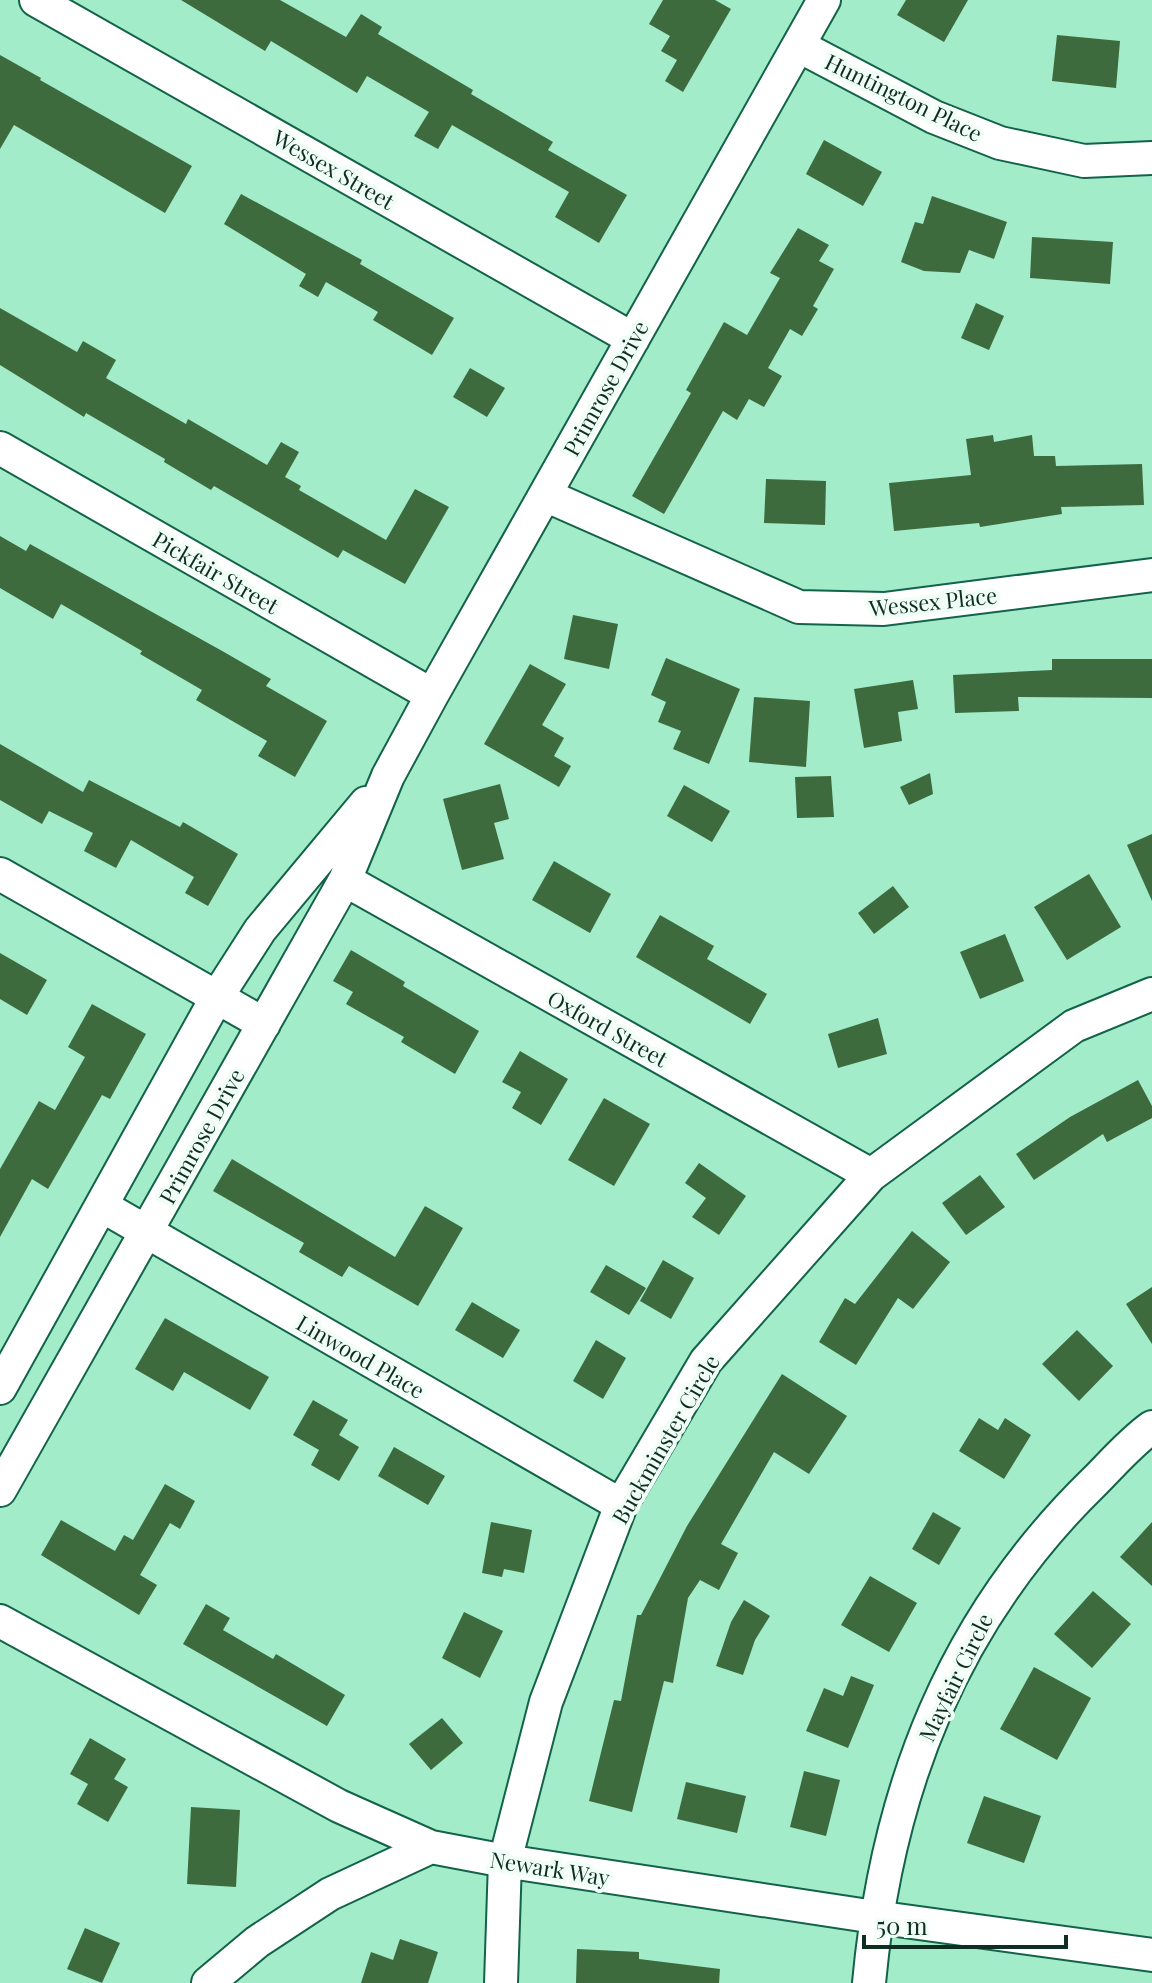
<svg xmlns="http://www.w3.org/2000/svg" width="1152" height="1983" viewBox="0 0 1152 1983" font-family="'Playfair Display',serif">
  <rect width="100%" height="100%" fill="#a2ecca"/>
  <path fill="#3d6b3d" d="M 181,0 L 280,0 L 346,37 L 361,14 L 382,27 L 378,34 L 473,90 L 471,94 L 553,142 L 548,150 L 627,195 L 599,243 L 555,217 L 569,192 L 452,125 L 438,149 L 414,136 L 429,112 L 367,76 L 357,93 L 271,41 L 265,51 Z
    M 663,0 L 715,0 L 731,9 L 683,92 L 665,81 L 677,60 L 661,51 L 670,36 L 649,24 Z
    M 906,0 L 968,0 L 944,42 L 897,15 Z
    M 1057,35 L 1120,41 L 1116,88 L 1052,81 Z
    M 0,55 L 41,78 L 40,80 L 192,166 L 165,213 L 14,125 L 0,149 Z
    M 824,140 L 882,172 L 863,206 L 806,174 Z
    M 241,194 L 362,260 L 360,264 L 454,318 L 432,355 L 373,320 L 378,312 L 326,282 L 318,297 L 299,286 L 306,274 L 224,224 Z
    M 932,196 L 1007,222 L 994,259 L 969,250 L 960,273 L 924,271 L 901,262 L 915,222 L 923,224 Z
    M 798,228 L 829,245 L 819,261 L 834,269 L 813,306 L 818,309 L 802,336 L 790,329 L 768,368 L 782,376 L 764,407 L 749,399 L 737,420 L 723,411 L 664,514 L 632,496 L 691,393 L 686,390 L 724,322 L 747,335 L 780,278 L 770,273 Z
    M 1032,237 L 1113,242 L 1110,284 L 1030,278 Z
    M 976,303 L 1004,316 L 989,350 L 961,338 Z
    M 0,308 L 77,352 L 83,341 L 116,360 L 106,378 L 186,424 L 188,419 L 267,465 L 281,442 L 299,452 L 285,477 L 301,486 L 299,490 L 386,540 L 415,489 L 449,507 L 405,584 L 343,550 L 338,558 L 214,486 L 211,490 L 164,462 L 165,459 L 86,413 L 84,417 L 0,365 Z
    M 470,368 L 505,388 L 487,417 L 453,397 Z
    M 993,435 L 994,442 L 1032,435 L 1034,456 L 1055,456 L 1056,466 L 1142,464 L 1144,505 L 1061,507 L 1062,514 L 980,527 L 979,523 L 894,531 L 889,483 L 971,475 L 966,439 Z
    M 766,479 L 826,481 L 825,525 L 764,523 Z
    M 0,536 L 26,551 L 30,544 L 224,652 L 271,679 L 266,686 L 327,721 L 295,777 L 258,756 L 267,741 L 196,700 L 202,690 L 140,654 L 142,651 L 61,604 L 53,619 L 0,588 Z
    M 573,615 L 618,624 L 609,669 L 564,659 Z
    M 666,658 L 740,689 L 709,764 L 673,749 L 681,731 L 658,722 L 666,702 L 651,695 Z
    M 1052,659 L 1152,659 L 1152,698 L 1018,697 L 1019,711 L 955,713 L 953,675 L 1052,670 Z
    M 530,664 L 566,684 L 542,725 L 564,738 L 554,756 L 571,766 L 559,787 L 484,744 Z
    M 913,680 L 918,709 L 898,712 L 902,741 L 864,748 L 854,689 Z
    M 754,697 L 810,701 L 806,767 L 749,762 Z
    M 0,744 L 83,792 L 89,780 L 180,827 L 183,822 L 238,854 L 208,906 L 185,893 L 194,877 L 131,840 L 116,868 L 84,851 L 93,833 L 49,811 L 42,824 L 0,800 Z
    M 930,773 L 933,794 L 909,805 L 900,787 Z
    M 831,776 L 834,817 L 797,818 L 795,777 Z
    M 500,784 L 509,819 L 494,823 L 504,859 L 462,870 L 443,799 Z
    M 684,785 L 730,811 L 712,842 L 667,816 Z
    M 1152,834 L 1152,901 L 1127,845 Z
    M 554,861 L 611,894 L 590,933 L 532,900 Z
    M 1089,874 L 1121,927 L 1067,960 L 1034,907 Z
    M 893,886 L 909,907 L 874,934 L 858,913 Z
    M 660,915 L 714,946 L 707,959 L 767,994 L 750,1024 L 636,957 Z
    M 1005,934 L 1024,981 L 980,999 L 960,952 Z
    M 351,950 L 405,982 L 403,986 L 479,1031 L 455,1074 L 401,1042 L 404,1037 L 346,1004 L 353,992 L 333,981 Z
    M 0,953 L 47,980 L 27,1015 L 0,999 Z
    M 92,1004 L 146,1034 L 110,1099 L 102,1095 L 48,1189 L 32,1179 L 0,1237 L 0,1169 L 39,1101 L 55,1110 L 85,1057 L 68,1047 Z
    M 878,1018 L 887,1054 L 838,1068 L 828,1034 Z
    M 520,1051 L 568,1079 L 541,1125 L 512,1108 L 521,1092 L 502,1082 Z
    M 1138,1080 L 1152,1106 L 1152,1118 L 1107,1142 L 1103,1134 L 1034,1180 L 1016,1154 L 1070,1117 Z
    M 604,1098 L 650,1124 L 614,1186 L 568,1160 Z
    M 232,1159 L 395,1257 L 425,1206 L 463,1228 L 418,1306 L 349,1266 L 342,1277 L 299,1252 L 304,1243 L 213,1191 Z
    M 699,1163 L 746,1196 L 719,1235 L 692,1217 L 706,1198 L 685,1183 Z
    M 980,1175 L 1005,1207 L 966,1235 L 942,1203 Z
    M 912,1231 L 950,1262 L 913,1309 L 898,1298 L 856,1365 L 819,1342 L 845,1298 L 855,1304 Z
    M 663,1260 L 694,1278 L 671,1319 L 640,1301 Z
    M 606,1265 L 646,1288 L 629,1315 L 590,1292 Z
    M 1152,1287 L 1152,1344 L 1126,1304 Z
    M 472,1302 L 520,1330 L 503,1358 L 455,1330 Z
    M 165,1318 L 269,1377 L 250,1410 L 184,1372 L 173,1391 L 135,1369 Z
    M 1077,1330 L 1113,1366 L 1079,1401 L 1042,1364 Z
    M 596,1340 L 626,1358 L 603,1399 L 573,1381 Z
    M 782,1374 L 847,1416 L 809,1474 L 774,1452 L 721,1544 L 738,1553 L 719,1590 L 700,1580 L 688,1598 L 673,1683 L 664,1681 L 632,1812 L 589,1801 L 614,1700 L 621,1701 L 637,1615 L 641,1615 L 687,1526 Z
    M 313,1400 L 348,1420 L 339,1435 L 359,1447 L 339,1481 L 311,1465 L 319,1450 L 293,1435 Z
    M 979,1418 L 998,1430 L 1005,1418 L 1031,1435 L 1004,1479 L 959,1451 Z
    M 394,1447 L 445,1476 L 428,1505 L 378,1476 Z
    M 165,1484 L 195,1501 L 180,1529 L 170,1523 L 140,1575 L 157,1585 L 139,1615 L 41,1555 L 61,1520 L 115,1551 L 124,1535 L 133,1540 Z
    M 933,1512 L 961,1528 L 939,1565 L 912,1549 Z
    M 491,1522 L 532,1530 L 524,1573 L 504,1569 L 502,1577 L 482,1573 Z
    M 1152,1522 L 1152,1586 L 1120,1557 Z
    M 870,1576 L 917,1603 L 889,1652 L 841,1625 Z
    M 1093,1591 L 1131,1624 L 1092,1668 L 1054,1634 Z
    M 744,1600 L 770,1616 L 755,1640 L 743,1675 L 716,1666 L 731,1622 Z
    M 206,1604 L 230,1618 L 223,1630 L 273,1659 L 276,1654 L 345,1695 L 327,1726 L 183,1644 Z
    M 464,1612 L 503,1631 L 480,1678 L 442,1658 Z
    M 1034,1667 L 1091,1698 L 1057,1760 L 1000,1729 Z
    M 851,1676 L 874,1685 L 848,1748 L 806,1731 L 824,1688 L 843,1696 Z
    M 442,1718 L 463,1743 L 431,1770 L 409,1744 Z
    M 90,1738 L 126,1759 L 114,1779 L 128,1787 L 108,1822 L 77,1804 L 88,1784 L 70,1774 Z
    M 804,1771 L 840,1780 L 826,1836 L 790,1827 Z
    M 686,1782 L 746,1796 L 737,1833 L 677,1819 Z
    M 984,1796 L 1041,1816 L 1024,1863 L 967,1843 Z
    M 191,1807 L 240,1810 L 236,1887 L 187,1884 Z
    M 85,1928 L 120,1943 L 102,1983 L 67,1969 Z
    M 400,1939 L 438,1952 L 428,1983 L 361,1983 L 371,1952 L 393,1960 Z
    M 577,1949 L 639,1952 L 639,1959 L 720,1969 L 719,1983 L 576,1983 Z"/>
  <g fill="none" stroke-linecap="round" stroke-linejoin="round">
    <g stroke="#126347" stroke-width="36">
      <path id="minor" d="M 36,0 L 633,339
        M 799,46 L 934,117 L 1000,143 L 1084,161 L 1152,158
        M 0,448 L 432,695
        M 545,495 L 799,607 L 884,609 L 1152,575
        M 0,874 L 264,1024
        M 345,880 L 871,1175
        M 102,1206 L 621,1505
        M 0,1388 L 217,997 L 260,930 L 366,803
        M 0,1490 L 345,880 L 388,776 L 432,695 L 824,0
        M 0,1621 L 339,1806 L 431,1847 L 505,1861 L 875,1917 L 1152,1955
        M 208,1983 L 257,1942 L 330,1894 L 431,1847
        M 501,1983 L 505,1861 L 546,1702 L 621,1505 L 706,1361 L 871,1175 L 1074,1026 L 1152,994
        M 869,1983 C 887,1788 953,1619 1095,1481 C 1113,1463 1131,1442 1152,1427"/>
    </g>
    <use href="#minor" stroke="#fff" stroke-width="32"/>
  </g>
  <g text-anchor="middle" dominant-baseline="central" stroke-width="8" stroke-linejoin="round" paint-order="stroke">
    <g font-size="22" fill="#0f2e22" stroke="#f0fef7">
      <text transform="translate(904 97) rotate(26)">Huntington Place</text>
      <text transform="translate(334 169) rotate(30)">Wessex Street</text>
      <text transform="translate(605 388) rotate(-61)">Primrose Drive</text>
      <text transform="translate(216 572) rotate(30)">Pickfair Street</text>
      <text transform="translate(933 601) rotate(-6)">Wessex Place</text>
      <text transform="translate(608 1028) rotate(29)">Oxford Street</text>
      <text transform="translate(201 1136) rotate(-61)">Primrose Drive</text>
      <text transform="translate(361 1356) rotate(30)">Linwood Place</text>
      <text transform="translate(665 1439) rotate(-60)">Buckminster Circle</text>
      <text transform="translate(955 1677) rotate(-64)">Mayfair Circle</text>
      <text transform="translate(550 1868) rotate(9)">Newark Way</text>
    </g>
  </g>
  <path d="M864 1935v12h202v-12" fill="none" stroke="#0f2e22" stroke-width="4"/>
  <text x="876" y="1935" font-size="24" fill="#0f2e22" stroke="#f0fef7" stroke-width="6" paint-order="stroke">50 m</text>
</svg>
